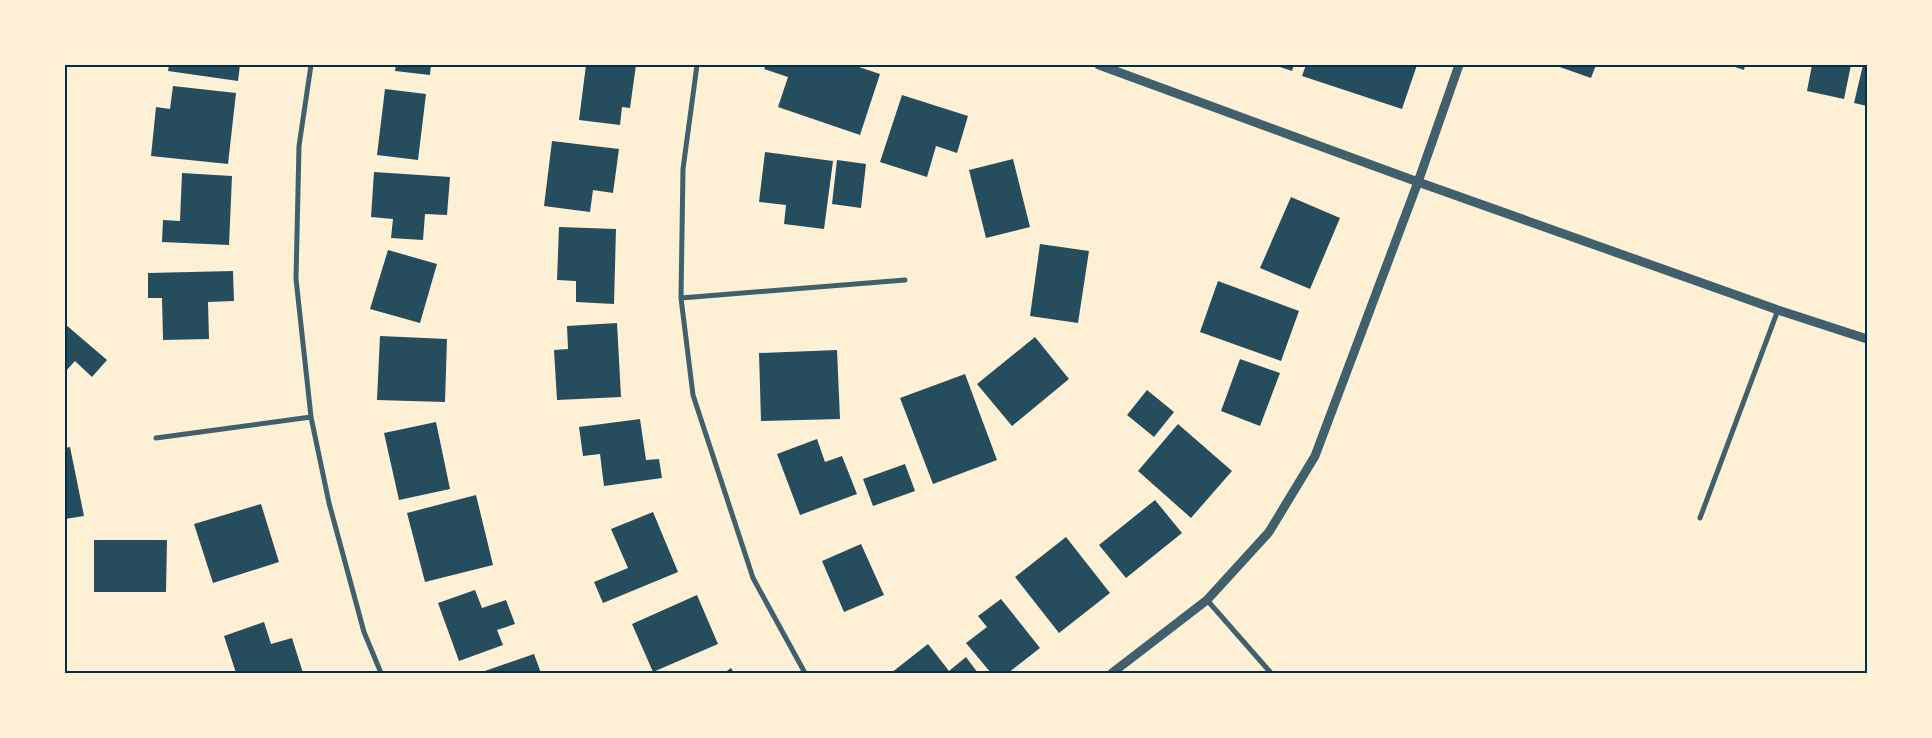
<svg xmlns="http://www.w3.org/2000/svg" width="1932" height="738" viewBox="0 0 1932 738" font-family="Manrope,sans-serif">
  <rect width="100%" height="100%" fill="#fdf0d5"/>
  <path fill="#264d5e" d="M 169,65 L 240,65 L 238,81 L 168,71 Z
    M 396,65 L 431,65 L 430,75 L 395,71 Z
    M 586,65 L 636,65 L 630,108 L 622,107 L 620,125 L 579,120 Z
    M 766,65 L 853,65 L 880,74 L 860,135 L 778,107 L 788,77 L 764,69 Z
    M 1274,65 L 1294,65 L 1292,71 Z
    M 1306,65 L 1417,65 L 1402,109 L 1302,76 Z
    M 1554,65 L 1596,65 L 1591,78 Z
    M 1729,65 L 1745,65 L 1744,70 Z
    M 1812,65 L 1851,65 L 1844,99 L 1807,91 Z
    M 1863,65 L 1867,65 L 1867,106 L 1854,103 Z
    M 173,86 L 236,93 L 228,164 L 151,156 L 156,107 L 170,109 Z
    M 385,89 L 426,94 L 418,160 L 377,155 Z
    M 902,95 L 968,116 L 957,153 L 936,146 L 927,177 L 880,162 Z
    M 552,141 L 619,149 L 613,193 L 593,190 L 590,212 L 544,206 Z
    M 765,152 L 833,161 L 824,229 L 784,224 L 786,205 L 759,202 Z
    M 1013,159 L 1030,227 L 986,238 L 969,170 Z
    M 837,160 L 866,164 L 861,208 L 832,204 Z
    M 374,172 L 450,177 L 447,215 L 425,214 L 423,240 L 391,238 L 393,219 L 371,217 Z
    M 182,173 L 232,176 L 229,245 L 162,242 L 163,220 L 180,221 Z
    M 1291,197 L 1340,218 L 1310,289 L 1260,268 Z
    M 559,227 L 616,229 L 614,304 L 576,302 L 576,281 L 557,280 Z
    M 1040,244 L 1089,251 L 1078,323 L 1030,316 Z
    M 388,250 L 437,264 L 420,323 L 370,309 Z
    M 233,271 L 234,301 L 208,302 L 209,339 L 163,340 L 162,298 L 148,298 L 148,273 Z
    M 1218,281 L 1299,311 L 1281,361 L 1200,332 Z
    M 617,323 L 621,397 L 557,400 L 554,350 L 568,349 L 567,326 Z
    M 65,324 L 107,360 L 92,377 L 75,361 L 65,372 Z
    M 380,336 L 447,339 L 445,402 L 377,400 Z
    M 1035,337 L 1069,379 L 1012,426 L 977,384 Z
    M 837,350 L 840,419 L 761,421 L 759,353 Z
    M 1240,359 L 1280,373 L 1260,426 L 1221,411 Z
    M 965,374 L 997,460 L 933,484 L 900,398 Z
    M 1147,390 L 1174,412 L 1154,437 L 1127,415 Z
    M 640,419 L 646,460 L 659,459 L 662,478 L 604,486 L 600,454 L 583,456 L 579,427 Z
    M 436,422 L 450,489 L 399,500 L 384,433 Z
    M 1178,424 L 1232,471 L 1191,518 L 1138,471 Z
    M 817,439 L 825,462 L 842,456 L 857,494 L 800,515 L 777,454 Z
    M 70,447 L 84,516 L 65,519 L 65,448 Z
    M 905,464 L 915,491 L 873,506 L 863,479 Z
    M 476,495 L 493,565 L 425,582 L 407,513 Z
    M 1155,500 L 1182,533 L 1126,578 L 1099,545 Z
    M 261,504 L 279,562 L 213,583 L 194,524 Z
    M 653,512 L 678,572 L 603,603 L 594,582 L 628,568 L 611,529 Z
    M 1066,537 L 1110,593 L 1059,633 L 1015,577 Z
    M 94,540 L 167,540 L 166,592 L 94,592 Z
    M 861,544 L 884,595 L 844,612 L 822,561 Z
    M 475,590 L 482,608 L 506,600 L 515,624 L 497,630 L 503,645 L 459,661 L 438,603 Z
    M 697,595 L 718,644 L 653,672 L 632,624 Z
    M 1001,599 L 1040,648 L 1008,673 L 991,673 L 966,643 L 987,627 L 978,616 Z
    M 264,622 L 271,644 L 292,638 L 303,673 L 236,673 L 224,636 Z
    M 928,644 L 949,671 L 966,657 L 978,673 L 891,673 Z
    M 534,654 L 541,673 L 479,673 Z
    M 731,668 L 734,673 L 724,673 Z"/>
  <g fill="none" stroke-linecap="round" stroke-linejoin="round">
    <path stroke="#3f606c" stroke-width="5" d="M 311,65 L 299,146 L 296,279 L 311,417 L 329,503 L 364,632 L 381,673
      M 697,65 L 683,169 L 681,298 L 693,395 L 753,578 L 805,673
      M 681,298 L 905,280
      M 156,438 L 311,417
      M 1700,518 L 1778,310
      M 1207,600 L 1271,673"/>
    <path stroke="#3f606c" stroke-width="9" d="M 1099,65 L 1418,182 L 1778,310 L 1867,339
      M 1112,673 L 1207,600 L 1269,532 L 1315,456 L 1418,182 L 1459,65"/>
  </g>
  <rect width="1932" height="738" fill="none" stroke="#fdf0d5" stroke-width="132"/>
  <rect x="66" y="66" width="1800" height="606" fill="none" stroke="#003049" stroke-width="2"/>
</svg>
